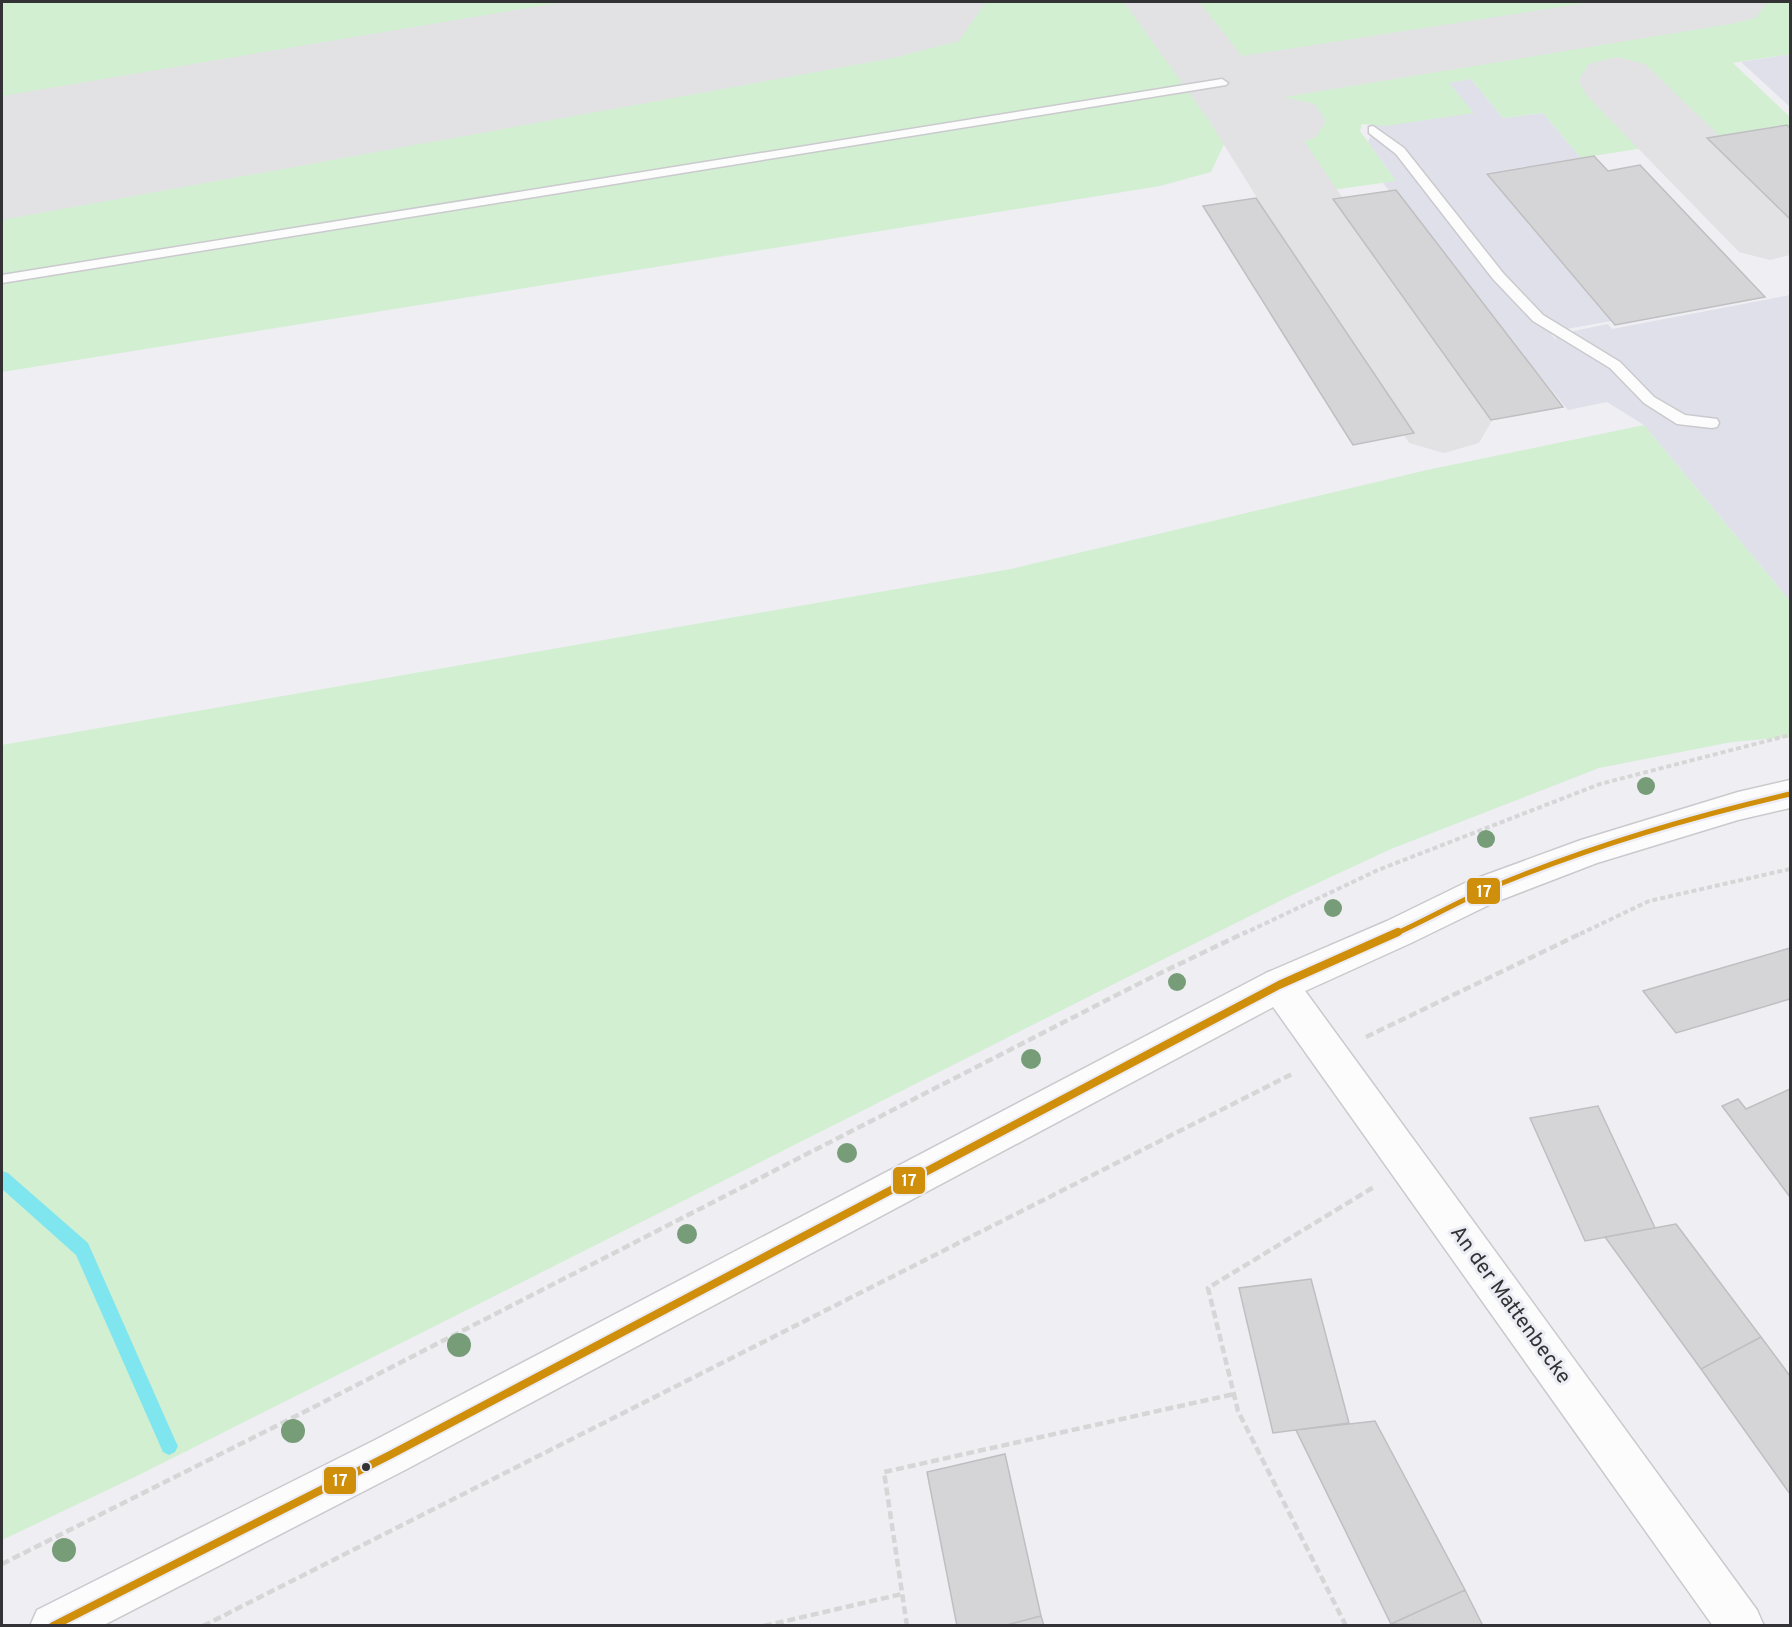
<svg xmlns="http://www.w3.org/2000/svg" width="1792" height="1627" viewBox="0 0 1792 1627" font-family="Overpass,sans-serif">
  <rect width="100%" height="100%" fill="#eeeef3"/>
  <path fill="#e0e0ea" d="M 1790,54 L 1790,107 L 1741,62 Z
    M 1471,79 L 1503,118 L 1543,113 L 1581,158 L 1485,173 L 1611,321 L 1550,332 L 1557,342 L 1554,335 L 1608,324 L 1612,329 L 1790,295 L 1790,601 L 1644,425 L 1607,402 L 1568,410 L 1383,183 L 1395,180 L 1368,142 L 1373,130 L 1371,122 L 1474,113 L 1448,83 Z"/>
  <path fill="#d2efd2" d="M 2,2 L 1790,2 L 1790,54 L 1733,63 L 1790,117 L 1790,136 L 1780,126 L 1581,158 L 1543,113 L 1503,118 L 1471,79 L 1449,83 L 1474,113 L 1385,126 L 1362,124 L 1360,131 L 1396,181 L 1303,194 L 1263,134 L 1226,140 L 1211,172 L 1160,186 L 2,372 Z
    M 1644,425 L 1790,601 L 1790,737 L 1732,742 L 1599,768 L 1391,849 L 1292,895 L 1112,985 L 139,1475 L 2,1540 L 2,745 L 1011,569 L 1427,470 Z"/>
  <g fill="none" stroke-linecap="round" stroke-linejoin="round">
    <path fill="#7fe6f0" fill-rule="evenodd" d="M 2,1171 L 8,1173 L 88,1243 L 175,1440 L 178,1446 L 175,1452 L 169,1455 L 163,1452 L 76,1255 L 2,1189 Z"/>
    <path fill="#e2e2e5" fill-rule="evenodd" d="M 1124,2 L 1199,2 L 1242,56 L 1592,2 L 1767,2 L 1756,18 L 1730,24 L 1284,97 L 1315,104 L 1326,121 L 1315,138 L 1304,141 L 1493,419 L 1479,443 L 1444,453 L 1409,443 L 1210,122 Z
      M 1617,57 L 1645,64 L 1790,204 L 1790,255 L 1770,260 L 1739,252 L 1589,98 L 1578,81 L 1589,64 Z"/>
    <path fill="#e2e2e5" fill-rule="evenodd" d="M 564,2 L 986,2 L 959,41 L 893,58 L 2,220 L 2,96 Z"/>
  </g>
  <path fill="#d5d5d8" stroke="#bfbfc2" stroke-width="1.5" d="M 1787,125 L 1790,128 L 1790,219 L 1707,138 Z
    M 1594,156 L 1608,171 L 1640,165 L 1765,297 L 1615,325 L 1487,174 Z
    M 1396,190 L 1563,407 L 1491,420 L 1333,199 Z
    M 1256,198 L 1414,433 L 1353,445 L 1203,206 Z
    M 1790,948 L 1790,999 L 1676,1033 L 1643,991 Z
    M 1790,1089 L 1790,1197 L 1722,1106 L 1738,1099 L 1746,1109 Z
    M 1598,1106 L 1655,1228 L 1585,1241 L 1530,1118 Z
    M 1676,1224 L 1761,1337 L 1701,1369 L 1605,1237 Z
    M 1311,1279 L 1349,1423 L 1273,1433 L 1239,1288 Z
    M 1761,1337 L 1790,1376 L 1790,1494 L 1701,1369 Z
    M 1375,1421 L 1465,1590 L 1391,1624 L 1296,1430 Z
    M 1005,1454 L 1041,1616 L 1003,1626 L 957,1626 L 927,1472 Z
    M 1465,1590 L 1483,1626 L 1391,1624 Z
    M 1041,1616 L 1044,1626 L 1003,1626 Z"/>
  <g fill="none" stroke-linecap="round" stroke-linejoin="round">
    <g stroke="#cacace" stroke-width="3">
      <path id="service" d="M 1222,79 L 1228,83 L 1226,85 L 2,283 L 2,275 Z
        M 1373,126 L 1404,148 L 1503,273 L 1543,315 L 1620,362 L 1654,397 L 1685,415 L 1717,419 L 1719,423 L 1717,427 L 1712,428 L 1677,424 L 1644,403 L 1610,368 L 1533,321 L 1493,279 L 1396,154 L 1369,133 L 1369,127 Z"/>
    </g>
    <g stroke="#cacace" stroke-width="3">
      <path id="minor" d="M 1279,969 L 1292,973 L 1757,1610 L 1764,1626 L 1713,1626 L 1266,997 L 1261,985 L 1266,973 Z"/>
    </g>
    <g stroke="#cacace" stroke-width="3">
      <path id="secondary" d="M 1790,780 L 1790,808 L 1738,820 L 1597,863 L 1493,903 L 1411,943 L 1292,997 L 405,1470 L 102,1626 L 30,1626 L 37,1610 L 375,1440 L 1266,973 L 1387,921 L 1469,881 L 1581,840 L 1738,792 Z"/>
    </g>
    <path stroke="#d6d6d7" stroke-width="4" stroke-dasharray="5 3" stroke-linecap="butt" d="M 1243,934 L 1378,870 L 1600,784 L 1790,735
      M 1580,934 L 1649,901 L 1790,869"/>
    <path stroke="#d6d6d7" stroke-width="4.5" stroke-dasharray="8 4" stroke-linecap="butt" d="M 1366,1037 L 1584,932
      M 2,1564 L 310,1409 L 1144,981 L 1246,932
      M 203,1626 L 1292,1074
      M 764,1626 L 902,1594
      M 907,1626 L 884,1472 L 1234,1394
      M 1346,1626 L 1238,1411 L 1208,1288 L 1374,1187"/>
    <use href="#service" fill="#fcfcfd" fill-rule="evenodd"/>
    <use href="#minor" fill="#fcfcfd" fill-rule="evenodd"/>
    <use href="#secondary" fill="#fcfcfd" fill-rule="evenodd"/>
    <g stroke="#ececf5" stroke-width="10">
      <path id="bus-1-far1" d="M 1395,934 C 1424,921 1452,905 1481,892 C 1579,850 1686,818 1790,794"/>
    </g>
    <g stroke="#ececf5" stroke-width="12">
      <path id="bus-1" d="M 53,1626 L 390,1455 L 1279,985 L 1398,932"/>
    </g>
    <use href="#bus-1-far1" stroke="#d08f0b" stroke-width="5"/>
    <use href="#bus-1" stroke="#d08f0b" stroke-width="8"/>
  </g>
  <g fill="#769d78">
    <circle cx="1646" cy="786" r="9"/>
    <circle cx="1486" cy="839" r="9"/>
    <circle cx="1333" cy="908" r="9"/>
    <circle cx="1177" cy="982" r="9"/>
    <circle cx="1031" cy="1059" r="10"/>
    <circle cx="847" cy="1153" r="10"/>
    <circle cx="687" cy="1234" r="10"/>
    <circle cx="459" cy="1345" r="12"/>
    <circle cx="293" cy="1431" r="12"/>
    <circle cx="64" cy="1550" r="12"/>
  </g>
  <circle fill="#333336" stroke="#ececf5" stroke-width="2" cx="366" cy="1467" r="5"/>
  <g text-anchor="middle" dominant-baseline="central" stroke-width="6" stroke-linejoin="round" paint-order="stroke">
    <g font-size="21" fill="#333336" stroke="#ececf5">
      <text transform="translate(1510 1305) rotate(54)">An der Mattenbecke</text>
    </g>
  </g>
  <g stroke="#ececf5" stroke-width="2">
    <rect x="1466" y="877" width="35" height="28" rx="6" fill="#d08f0b"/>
    <rect x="892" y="1166" width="34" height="29" rx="6" fill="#d08f0b"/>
    <rect x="323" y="1466" width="34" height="29" rx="6" fill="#d08f0b"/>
  </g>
  <g font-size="16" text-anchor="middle" font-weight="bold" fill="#fff">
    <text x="1484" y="897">17</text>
    <text x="909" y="1186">17</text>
    <text x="340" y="1486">17</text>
  </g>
  <rect width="1792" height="1627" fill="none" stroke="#333336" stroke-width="6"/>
</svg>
